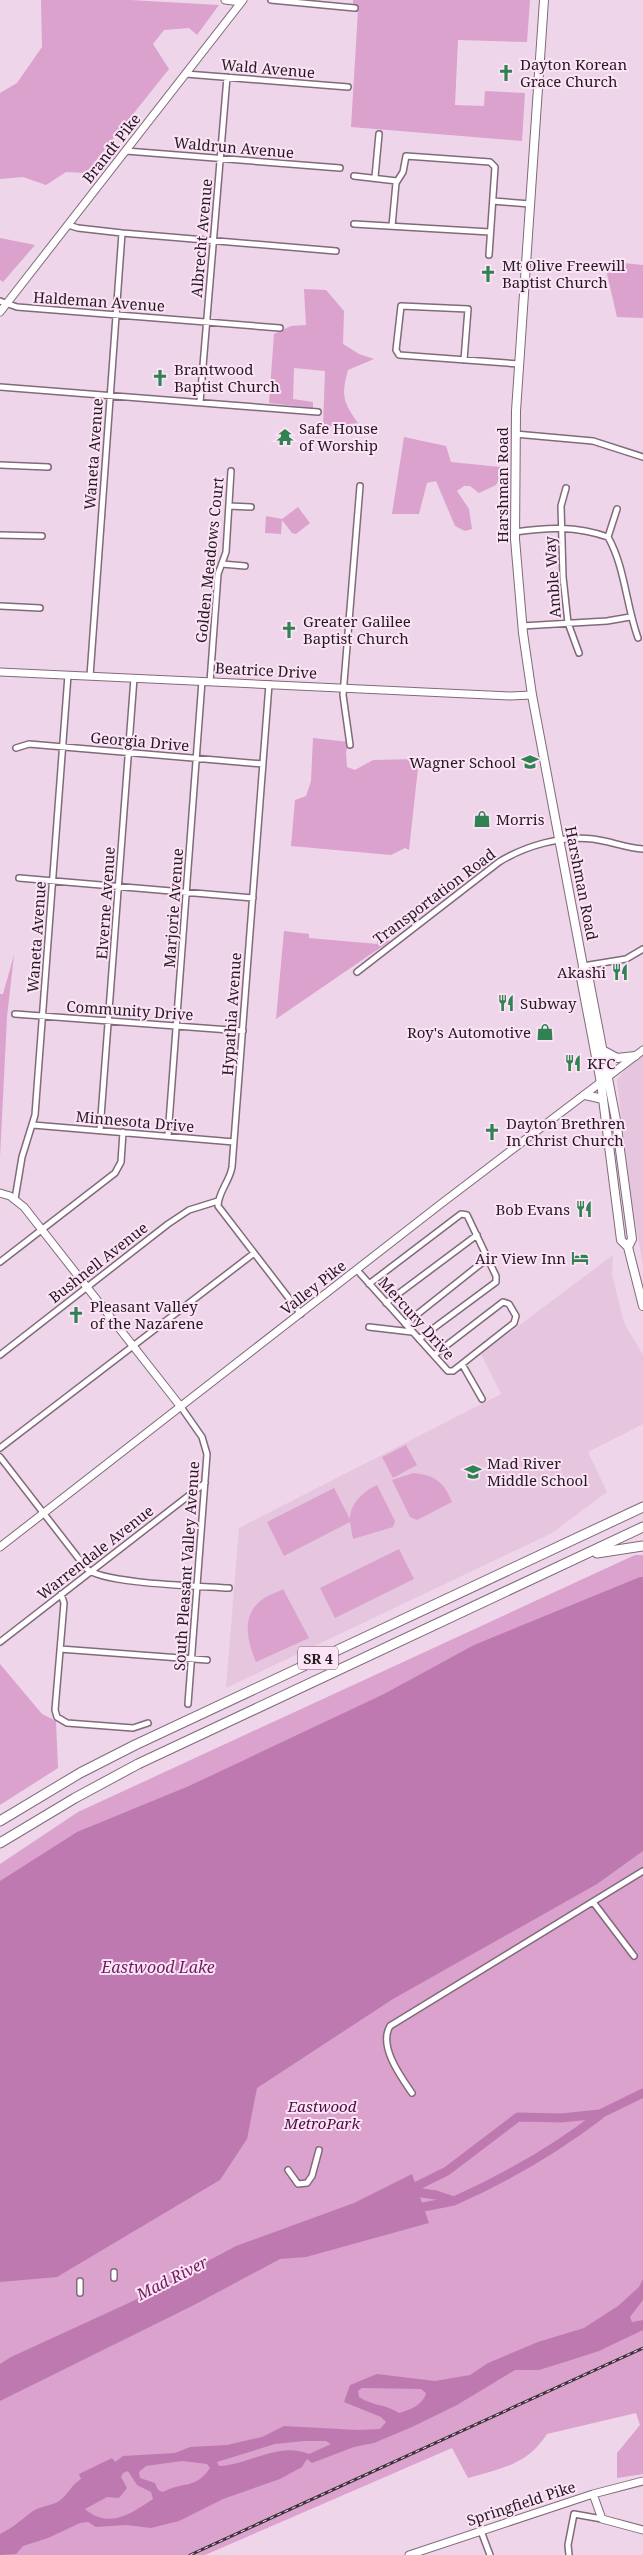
<svg xmlns="http://www.w3.org/2000/svg" width="643" height="2555" viewBox="0 0 643 2555" font-family="'Noto Serif',serif">
  <rect width="100%" height="100%" fill="#efd5e9"/>
  <path fill="#e6c6de" d="M 643,1050 L 643,1266 L 630,1190 L 617,1080 L 635,1056 Z
    M 613,1255 L 612,1274 L 624,1323 L 643,1355 L 643,1424 L 588,1452 L 607,1492 L 552,1533 L 226,1688 L 239,1528 L 501,1394 L 481,1354 Z"/>
  <path fill="#daa2cd" d="M 41,0 L 130,0 L 219,5 L 197,35 L 189,28 L 164,30 L 153,44 L 169,69 L 86,173 L 66,172 L 46,185 L 23,177 L 0,179 L 0,93 L 17,83 L 42,47 Z
    M 353,0 L 530,0 L 527,42 L 458,40 L 455,105 L 484,106 L 485,91 L 525,93 L 522,141 L 351,127 L 358,10 L 353,4 Z
    M 0,238 L 35,245 L 3,282 L 0,280 Z
    M 604,261 L 643,265 L 643,318 L 617,317 Z
    M 304,289 L 326,290 L 344,311 L 343,344 L 359,354 L 374,359 L 348,370 C 341,396 343,402 358,423 L 323,427 L 325,371 L 294,368 L 293,399 L 313,402 L 313,408 L 269,403 L 274,334 L 291,326 L 306,325 Z
    M 404,437 L 446,446 L 451,462 L 500,467 L 501,475 L 496,485 L 479,493 L 470,486 L 464,486 L 457,491 L 469,509 L 472,529 L 465,531 L 455,526 L 436,481 L 427,483 L 419,514 L 392,514 Z
    M 298,507 L 310,523 L 296,534 L 292,533 L 282,520 L 281,534 L 265,533 L 266,516 L 282,519 Z
    M 313,738 L 349,742 L 346,752 L 347,767 L 355,770 L 373,760 L 419,759 L 409,850 L 405,848 L 391,855 L 291,846 L 295,800 L 306,796 L 311,781 Z
    M 284,931 L 309,934 L 309,938 L 377,944 L 378,939 L 390,941 L 276,1019 Z
    M 14,955 L 7,1017 L 0,1157 L 0,994 L 3,994 Z
    M 406,1445 L 417,1465 L 393,1478 L 382,1457 Z
    M 413,1473 C 435,1475 444,1482 452,1502 L 417,1520 L 410,1517 L 392,1480 Z
    M 377,1485 L 395,1521 L 393,1527 L 353,1539 L 350,1522 L 284,1556 L 267,1522 L 334,1488 L 350,1519 C 350,1503 364,1491 377,1485 Z
    M 399,1549 L 414,1579 L 335,1618 L 320,1588 Z
    M 635,1555 L 643,1555 L 643,2474 L 617,2478 L 617,2453 L 640,2425 L 636,2413 L 547,2434 C 527,2465 502,2468 468,2478 L 452,2448 L 205,2555 L 0,2555 L 0,1864 L 78,1812 Z
    M 283,1589 L 309,1638 L 256,1662 C 248,1643 241,1618 259,1602 C 265,1596 276,1593 283,1589 Z
    M 0,1664 L 42,1714 L 56,1721 L 58,1768 L 0,1805 Z"/>
  <path fill="#be7ab0" fill-rule="evenodd" d="M 640,1577 L 643,1577 L 643,1851 L 597,1884 L 393,1999 L 257,2088 L 247,2139 L 220,2180 L 57,2277 L 0,2282 L 0,1881 L 77,1832 L 189,1786 L 384,1694 L 474,1645 Z
    M 412,2174 L 429,2223 L 306,2257 L 280,2259 L 194,2305 L 0,2401 L 0,2364 L 11,2357 L 133,2301 L 236,2246 L 354,2203 Z
    M 643,2279 L 643,2300 L 630,2317 L 632,2322 L 643,2320 L 643,2330 L 599,2351 L 568,2361 L 539,2370 L 515,2370 L 457,2405 L 412,2427 L 374,2443 L 354,2447 L 312,2463 L 307,2459 L 302,2467 L 280,2479 L 223,2499 L 179,2521 L 151,2528 L 126,2525 L 96,2527 L 88,2522 L 80,2523 L 48,2538 L 23,2546 L 16,2554 L 0,2555 L 0,2534 C 13,2528 22,2519 33,2511 C 41,2506 51,2506 59,2501 C 68,2495 70,2486 81,2479 L 79,2474 L 112,2458 L 115,2462 L 123,2456 L 175,2453 L 190,2447 L 227,2445 L 262,2437 L 284,2426 L 358,2430 L 380,2429 L 386,2422 L 381,2417 L 344,2402 L 350,2385 L 377,2374 L 435,2381 L 470,2375 L 488,2363 L 538,2342 L 584,2328 L 618,2306 L 639,2287 ZM 362,2388 L 421,2389 L 426,2393 C 423,2405 410,2410 399,2413 C 385,2404 373,2406 359,2397 L 358,2391 ZM 305,2441 L 326,2441 L 331,2444 L 309,2454 C 279,2441 249,2465 219,2466 L 217,2462 L 275,2444 ZM 182,2461 L 207,2464 L 210,2468 C 195,2490 183,2481 163,2492 L 158,2490 L 155,2483 L 140,2478 L 139,2472 L 146,2466 ZM 128,2471 L 137,2485 L 151,2492 L 153,2499 C 132,2513 109,2530 85,2509 L 107,2497 L 119,2498 L 127,2488 L 121,2477 L 123,2473 Z"/>
  <g fill="none" stroke-linecap="round" stroke-linejoin="round">
    <path stroke="#be7ab0" stroke-width="9" d="M 407,2191 L 447,2171 L 518,2117 L 561,2118 L 600,2114 L 643,2093
      M 408,2191 L 436,2195 L 454,2201 C 508,2177 553,2151 600,2115
      M 413,2209 L 454,2201"/>
    <g stroke="#816a7b" stroke-width="8">
      <path id="street" d="M 271,0 L 355,8
        M 186,74 L 348,87
        M 126,151 L 340,168
        M 354,176 L 397,181
        M 375,177 L 379,134
        M 493,201 L 530,204
        M 354,224 L 490,232
        M 68,225 L 78,228 L 122,233 L 336,251
        M 392,226 L 396,183 L 403,172 L 406,156 L 490,162 L 495,167 L 489,255
        M 0,301 L 17,307 L 280,328
        M 464,360 L 468,309 L 401,306 L 396,350 L 399,355 L 519,364
        M 0,387 L 318,412
        M 200,402 L 227,77
        M 515,434 L 593,441 L 643,457
        M 0,465 L 48,467
        M 566,488 L 561,506 L 563,577 L 568,623 L 579,653
        M 229,506 L 251,507
        M 617,509 L 608,537 C 625,567 626,605 638,638
        M 515,532 C 548,527 576,526 608,537
        M 0,535 L 42,536
        M 222,564 L 245,566
        M 0,606 L 40,608
        M 522,626 L 607,621 L 630,617
        M 90,676 L 122,233
        M 210,682 L 218,574 L 226,552 L 231,471
        M 269,684 L 232,1167 C 230,1181 218,1192 218,1206 L 301,1314
        M 350,745 L 343,695 L 360,486
        M 16,748 L 29,744 L 263,764
        M 19,878 L 253,898
        M 583,966 L 626,959 L 643,949
        M 357,972 L 499,862 C 525,846 562,835 593,839 C 610,841 626,848 643,849
        M 15,1014 L 243,1031
        M 33,1125 L 234,1142
        M 100,1130 L 134,678
        M 168,1136 L 202,681
        M 15,1199 L 22,1157 L 35,1115 L 68,675
        M 0,1262 L 115,1173 L 121,1162 L 123,1132
        M 357,1270 L 448,1371 L 453,1371 L 514,1323 L 516,1316 L 509,1304 L 503,1302 L 434,1355
        M 369,1284 L 461,1214 L 467,1215 L 496,1276 L 496,1282 L 419,1339
        M 386,1303 L 477,1235
        M 405,1324 L 488,1258
        M 369,1327 L 412,1332
        M 0,1355 L 168,1224 L 189,1210 L 218,1201
        M 462,1364 L 482,1399
        M 181,1407 L 202,1437 L 207,1454 L 188,1704
        M 0,1448 L 253,1254
        M 0,1457 L 86,1568 C 100,1584 203,1586 229,1588
        M 61,1594 L 64,1603 L 55,1710 L 57,1717 L 67,1723 L 133,1728 L 148,1723
        M 0,1642 L 205,1483
        M 60,1649 L 207,1660
        M 593,1902 L 634,1956
        M 412,2093 C 401,2077 378,2046 390,2026 L 643,1871
        M 288,2170 L 298,2184 L 307,2183 L 312,2176 L 319,2150
        M 114,2278 L 114,2272
        M 80,2281 L 80,2293
        M 481,2531 L 490,2555
        M 569,2555 L 568,2545 L 574,2514 L 602,2519"/>
    </g>
    <g stroke="#816a7b" stroke-width="9">
      <path id="secondary" d="M 225,0 L 241,2
        M 0,312 L 243,0
        M 0,672 L 510,696 L 532,695
        M 0,1193 L 10,1196 L 24,1207 L 181,1407
        M 0,1547 L 442,1203 L 643,1050
        M 593,2494 L 602,2519 L 643,2530
        M 409,2555 L 593,2494 L 643,2481"/>
    </g>
    <g stroke="#816a7b" stroke-width="10">
      <path id="primary" d="M 544,0 L 516,411 L 515,539 L 523,633 L 532,695 L 583,966 L 588,975 L 616,1120 L 632,1239 L 628,1247
        M 583,966 L 581,978 L 601,1083 L 621,1240 L 628,1247 L 643,1306
        M 604,1051 L 617,1058 L 635,1056
        M 585,1095 L 603,1099"/>
    </g>
    <g stroke="#816a7b" stroke-width="11">
      <path id="highway" d="M 597,1553 L 643,1546
        M 0,1821 L 80,1773 L 135,1745 L 643,1507
        M 0,1843 L 75,1798 L 138,1764 L 643,1527"/>
    </g>
    <use href="#street" stroke="#fff" stroke-width="5"/>
    <use href="#secondary" stroke="#fff" stroke-width="7"/>
    <use href="#primary" stroke="#fff" stroke-width="8"/>
    <use href="#highway" stroke="#fff" stroke-width="9"/>
    <g stroke="#3e333c" stroke-width="3">
      <path id="rail" d="M 190,2555 L 643,2348"/>
    </g>
    <use href="#rail" stroke="#fde3f6" stroke-width="1" stroke-dasharray="4" stroke-linecap="butt"/>
  </g>
  <defs>
    <g id="church-bare" transform="scale(1.35)"><path d="M-1.2-6h2.4v3.5h3.3v2.4h-3.3V6h-2.4V-.1h-3.3v-2.4h3.3Z" fill="#318252" stroke="#fde3f6" stroke-width="2.5" paint-order="stroke"/></g>
    <g id="temple-bare" transform="scale(1.35)"><path d="M0-6L5-2H3V0L6.5 2.5H4V6H1.5V3h-3V6H-4V2.5H-6.5L-3 0V-2H-5Z" fill="#318252" stroke="#fde3f6" stroke-width="2.5" paint-order="stroke"/></g>
    <g id="school-bare" transform="scale(1.35)"><path d="M0-5L7-2L0 1L-7-2ZM-4 1L0 2.5L4 1V4Q0 6-4 4Z" fill="#318252" stroke="#fde3f6" stroke-width="2.5" paint-order="stroke"/></g>
    <g id="shop-bare" transform="scale(1.35)"><path d="M-5-2.5h2.3a2.7 3.5 0 0 1 5.4 0H5L5.5 6h-11ZM-1.5-2.5h3a1.5 2.3 0 0 0-3 0Z" fill="#318252" stroke="#fde3f6" stroke-width="2.5" paint-order="stroke"/></g>
    <g id="restaurant-bare" transform="scale(1.35)"><path d="M-5-6h1v4h1v-4h1v4h1v-4h1v5L-1.5 .5V6h-2V.5L-5-1ZM5-6V6H3V1.5H1.5Q1.5-4 5-6Z" fill="#318252" stroke="#fde3f6" stroke-width="2.5" paint-order="stroke"/></g>
    <g id="hotel-bare" transform="scale(1.35)"><path d="M-6-4.5h1.5V1H6V5H4.5V3h-9V5H-6ZM-4 0a1.8 1.8 0 1 1 3.6 0ZM.5 0V-2.5h3Q6-2.5 6 0Z" fill="#318252" stroke="#fde3f6" stroke-width="2.5" paint-order="stroke"/></g>
  </defs>
  <g fill-rule="evenodd">
    <use href="#church-bare" x="506" y="73"/>
    <use href="#church-bare" x="488" y="274"/>
    <use href="#church-bare" x="160" y="378"/>
    <use href="#temple-bare" x="285" y="437"/>
    <use href="#church-bare" x="289" y="630"/>
    <use href="#school-bare" x="530" y="762"/>
    <use href="#shop-bare" x="482" y="819"/>
    <use href="#restaurant-bare" x="620" y="972"/>
    <use href="#restaurant-bare" x="506" y="1003"/>
    <use href="#shop-bare" x="545" y="1032"/>
    <use href="#restaurant-bare" x="573" y="1063"/>
    <use href="#church-bare" x="492" y="1132"/>
    <use href="#restaurant-bare" x="584" y="1209"/>
    <use href="#hotel-bare" x="580" y="1258"/>
    <use href="#church-bare" x="76" y="1315"/>
    <use href="#school-bare" x="473" y="1472"/>
  </g>
  <g text-anchor="middle" dominant-baseline="central" stroke-width="4" stroke-linejoin="round" paint-order="stroke">
    <rect fill="#fde3f6" stroke="#655762" stroke-width="1" x="298" y="1646.5" width="40" height="23" rx="4"/>
    <g font-size="14" font-weight="bold" fill="#241b22">
      <text x="318" y="1658">SR 4</text>
    </g>
    <g font-size="15" fill="#241b22" stroke="#fde3f6" text-anchor="start">
      <text x="520" y="64">Dayton Korean<tspan x="520" dy="17">Grace Church</tspan></text>
      <text x="502" y="265">Mt Olive Freewill<tspan x="502" dy="17">Baptist Church</tspan></text>
      <text x="174" y="369">Brantwood<tspan x="174" dy="17">Baptist Church</tspan></text>
      <text x="299" y="428">Safe House<tspan x="299" dy="17">of Worship</tspan></text>
      <text x="303" y="621">Greater Galilee<tspan x="303" dy="17">Baptist Church</tspan></text>
      <text x="516" y="762" text-anchor="end">Wagner School</text>
      <text x="496" y="819">Morris</text>
      <text x="606" y="972" text-anchor="end">Akashi</text>
      <text x="520" y="1003">Subway</text>
      <text x="531" y="1032" text-anchor="end">Roy's Automotive</text>
      <text x="587" y="1063">KFC</text>
      <text x="506" y="1123">Dayton Brethren<tspan x="506" dy="17">In Christ Church</tspan></text>
      <text x="570" y="1209" text-anchor="end">Bob Evans</text>
      <text x="566" y="1258" text-anchor="end">Air View Inn</text>
      <text x="90" y="1306">Pleasant Valley<tspan x="90" dy="17">of the Nazarene</tspan></text>
      <text x="487" y="1463">Mad River<tspan x="487" dy="17">Middle School</tspan></text>
    </g>
    <g font-size="15" fill="#241b22" stroke="#fde3f6">
      <text transform="translate(268 68) rotate(5)">Wald Avenue</text>
      <text transform="translate(234 147) rotate(5)">Waldrun Avenue</text>
      <text transform="translate(111 148) rotate(-52)">Brandt Pike</text>
      <text transform="translate(201 238) rotate(-85)">Albrecht Avenue</text>
      <text transform="translate(99 301) rotate(4)">Haldeman Avenue</text>
      <text transform="translate(93 454) rotate(-86)">Waneta Avenue</text>
      <text transform="translate(502 485) rotate(-90)">Harshman Road</text>
      <text transform="translate(209 560) rotate(-84)">Golden Meadows Court</text>
      <text transform="translate(552 577) rotate(-94)">Amble Way</text>
      <text transform="translate(266 670) rotate(3)">Beatrice Drive</text>
      <text transform="translate(140 741) rotate(5)">Georgia Drive</text>
      <text transform="translate(582 883) rotate(79)">Harshman Road</text>
      <text transform="translate(434 896) rotate(-37)">Transportation Road</text>
      <text transform="translate(105 903) rotate(-86)">Elverne Avenue</text>
      <text transform="translate(173 908) rotate(-86)">Marjorie Avenue</text>
      <text transform="translate(36 937) rotate(-86)">Waneta Avenue</text>
      <text transform="translate(130 1010) rotate(4)">Community Drive</text>
      <text transform="translate(231 1014) rotate(-86)">Hypathia Avenue</text>
      <text transform="translate(135 1121) rotate(5)">Minnesota Drive</text>
      <text transform="translate(98 1262) rotate(-38)">Bushnell Avenue</text>
      <text transform="translate(313 1287) rotate(-38)">Valley Pike</text>
      <text transform="translate(417 1318) rotate(48)">Mercury Drive</text>
      <text transform="translate(95 1552) rotate(-38)">Warrendale Avenue</text>
      <text transform="translate(186 1566) rotate(-86)">South Pleasant Valley Avenue</text>
      <text transform="translate(521 2503) rotate(-18)">Springfield Pike</text>
    </g>
    <g font-size="15" font-style="italic" fill="#4b0c42" stroke="#fde3f6">
      <text x="322" y="2106">Eastwood<tspan x="322" dy="17">MetroPark</tspan></text>
    </g>
    <g font-size="16" font-style="italic" fill="#6d1b61" stroke="#fde3f6">
      <text x="158" y="1967">Eastwood Lake</text>
      <text transform="translate(172 2278) rotate(-27)">Mad River</text>
    </g>
  </g>
</svg>
